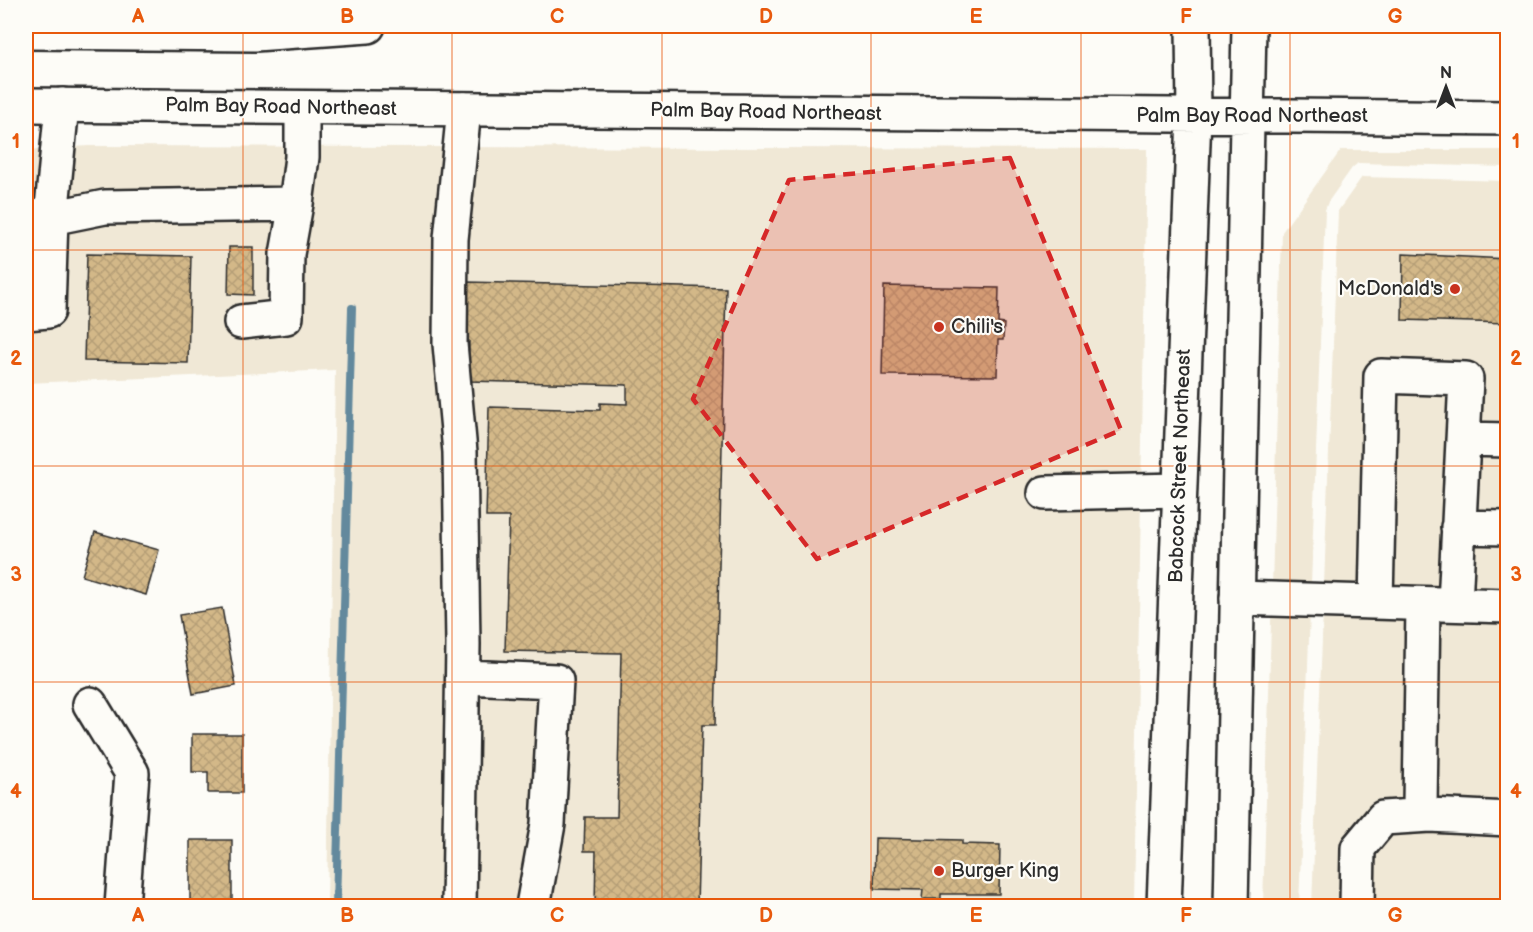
<svg xmlns="http://www.w3.org/2000/svg" width="1533" height="932" viewBox="0 0 1533 932" font-family="'Balsamiq Sans',sans-serif">
  <defs>
    <pattern id="building-cross-hatch" width="8" height="8" patternUnits="userSpaceOnUse" patternTransform="scale(1.5)"><rect width="8" height="8" fill="#d3b888"/><path d="M0 0l8 8M0 8l8-8" fill="none" stroke="#b59e76"/></pattern>
  </defs>
  <rect width="100%" height="100%" fill="#fdfcf7"/>
  <filter id="ink" filterUnits="userSpaceOnUse"><feTurbulence type="fractalNoise" baseFrequency=".0167" numOctaves="2"/><feDisplacementMap in="SourceGraphic" scale="12" xChannelSelector="R" yChannelSelector="G"/><feConvolveMatrix kernelMatrix="1 2 1 2 8 2 1 2 1" color-interpolation-filters="sRGB"/></filter>
  <g filter="url(#ink)">
    <path fill="#f0e8d6" d="M 89,146 L 1147,149 L 1134,906 L 327,906 L 335,370 L 26,383 L 26,150 Z
      M 1341,150 L 1507,150 L 1507,167 L 1358,163 L 1352,168 L 1328,202 L 1325,210 L 1299,906 L 1263,906 L 1282,232 Z
      M 1362,177 L 1507,181 L 1507,906 L 1312,906 L 1338,211 Z"/>
    <g fill="none" stroke-linecap="round" stroke-linejoin="round">
      <path stroke="#63899d" stroke-width="8" d="M 336,906 L 352,308"/>
    </g>
    <path fill="url(#building-cross-hatch)" stroke="#2b2b2b" stroke-width="1.5" d="M 229,247 L 253,247 L 253,295 L 228,294 Z
      M 87,254 L 191,256 L 188,363 L 84,361 Z
      M 1403,254 L 1508,259 L 1508,323 L 1402,320 Z
      M 467,282 L 726,288 L 715,725 L 702,725 L 697,906 L 595,906 L 596,851 L 584,851 L 585,817 L 617,817 L 621,653 L 505,651 L 509,517 L 486,517 L 489,407 L 600,410 L 600,403 L 627,404 L 627,385 L 468,381 L 469,341 L 465,341 Z
      M 884,286 L 999,288 L 998,323 L 1004,324 L 1003,340 L 998,340 L 997,376 L 882,375 Z
      M 95,532 L 159,550 L 146,595 L 82,576 Z
      M 222,608 L 236,686 L 193,694 L 179,615 Z
      M 192,734 L 242,734 L 242,793 L 208,793 L 208,772 L 192,772 Z
      M 875,838 L 962,840 L 962,844 L 1000,845 L 999,894 L 941,894 L 941,899 L 922,899 L 923,890 L 874,889 Z
      M 190,840 L 232,840 L 232,906 L 190,906 Z"/>
    <g fill="none" stroke-linecap="round" stroke-linejoin="round">
      <g stroke="#2b2b2b" stroke-width="38">
        <path id="minor" d="M 26,216 L 51,218 L 62,105
          M 26,313 L 48,311 L 51,218 L 105,207 L 296,204
          M 241,322 L 286,317 L 287,254 L 296,204 L 302,157 L 302,108
          M 1463,439 L 1508,440
          M 1045,493 L 1179,490
          M 1458,527 L 1508,528
          M 1237,598 L 1508,606
          M 1376,602 L 1381,376 L 1466,379 L 1455,604
          M 1423,604 L 1420,805 L 1430,815 L 1508,819
          M 463,677 L 556,681 L 548,824 L 533,906
          M 90,704 L 132,773 L 122,906
          M 459,906 L 463,644 L 460,452 L 450,344 L 451,239 L 464,109
          M 1357,906 L 1358,848 L 1383,818 L 1430,815"/>
      </g>
      <g stroke="#2b2b2b" stroke-width="38">
        <path id="major" d="M 26,32 L 255,34 L 368,26
          M 26,105 L 1508,118
          M 1164,906 L 1194,116 L 1193,26
          M 1231,906 L 1249,26"/>
      </g>
      <use href="#minor" stroke="#fdfcf7" stroke-width="33"/>
      <use href="#major" stroke="#fdfcf7" stroke-width="33"/>
    </g>
  </g>
  <path fill="#d62828" fill-opacity="0.2" stroke="#d62828" stroke-width="4.5" stroke-dasharray="12 8" stroke-linejoin="round" d="M 1010,158 L 1121,430 L 817,559 L 693,399 L 789,180 Z"/>
  <path fill="none" stroke="#e8590c" stroke-width="1.5" stroke-opacity="0.55" d="M 243,26 L 243,906M 452,26 L 452,906M 662,26 L 662,906M 871,26 L 871,906M 1081,26 L 1081,906M 1290,26 L 1290,906M 26,250 L 1508,250M 26,466 L 1508,466M 26,682 L 1508,682"/>
  <g fill="#c8321e" stroke="#fdfcf7" stroke-width="2">
    <circle cx="1455" cy="289" r="6"/>
    <circle cx="939" cy="327" r="6"/>
    <circle cx="939" cy="871" r="6"/>
  </g>
  <g text-anchor="middle" dominant-baseline="central" stroke-width="4.5" stroke-linejoin="round" paint-order="stroke">
    <g font-size="20" fill="#2b2b2b" stroke="#fdfcf7">
      <text transform="translate(281 107) rotate(1)">Palm Bay Road Northeast</text>
      <text transform="translate(766 112) rotate(1)">Palm Bay Road Northeast</text>
      <text x="1252" y="116">Palm Bay Road Northeast</text>
      <text transform="translate(1180 466) rotate(-88)">Babcock Street Northeast</text>
    </g>
    <g font-size="20" fill="#2b2b2b" stroke="#fdfcf7" text-anchor="start">
      <text x="1443" y="289" text-anchor="end">McDonald's</text>
      <text x="951" y="327">Chili's</text>
      <text x="951" y="871">Burger King</text>
    </g>
  </g>
  <rect width="1533" height="932" fill="none" stroke="#fdfcf7" stroke-width="66"/>
  <g transform="translate(1446 87)" stroke="#fdfcf7" stroke-width="4.5" paint-order="stroke">
  <path d="M0-4.5L10 22L0 15L-10 22Z" fill="#2b2b2b"/>
  <text y="-9" font-size="16" font-weight="bold" text-anchor="middle" fill="#2b2b2b">N</text>
  </g>
  <rect x="33" y="33" width="1467" height="866" fill="none" stroke="#e8590c" stroke-width="2"/>
  <g font-size="20" text-anchor="middle" font-weight="bold" fill="#e8590c">
    <text x="138" y="23">A</text>
    <text x="347" y="23">B</text>
    <text x="557" y="23">C</text>
    <text x="766" y="23">D</text>
    <text x="976" y="23">E</text>
    <text x="1186" y="23">F</text>
    <text x="1395" y="23">G</text>
    <text x="16" y="148">1</text>
    <text x="1516" y="148">1</text>
    <text x="16" y="365">2</text>
    <text x="1516" y="365">2</text>
    <text x="16" y="581">3</text>
    <text x="1516" y="581">3</text>
    <text x="16" y="798">4</text>
    <text x="1516" y="798">4</text>
    <text x="138" y="922">A</text>
    <text x="347" y="922">B</text>
    <text x="557" y="922">C</text>
    <text x="766" y="922">D</text>
    <text x="976" y="922">E</text>
    <text x="1186" y="922">F</text>
    <text x="1395" y="922">G</text>
  </g>
</svg>
